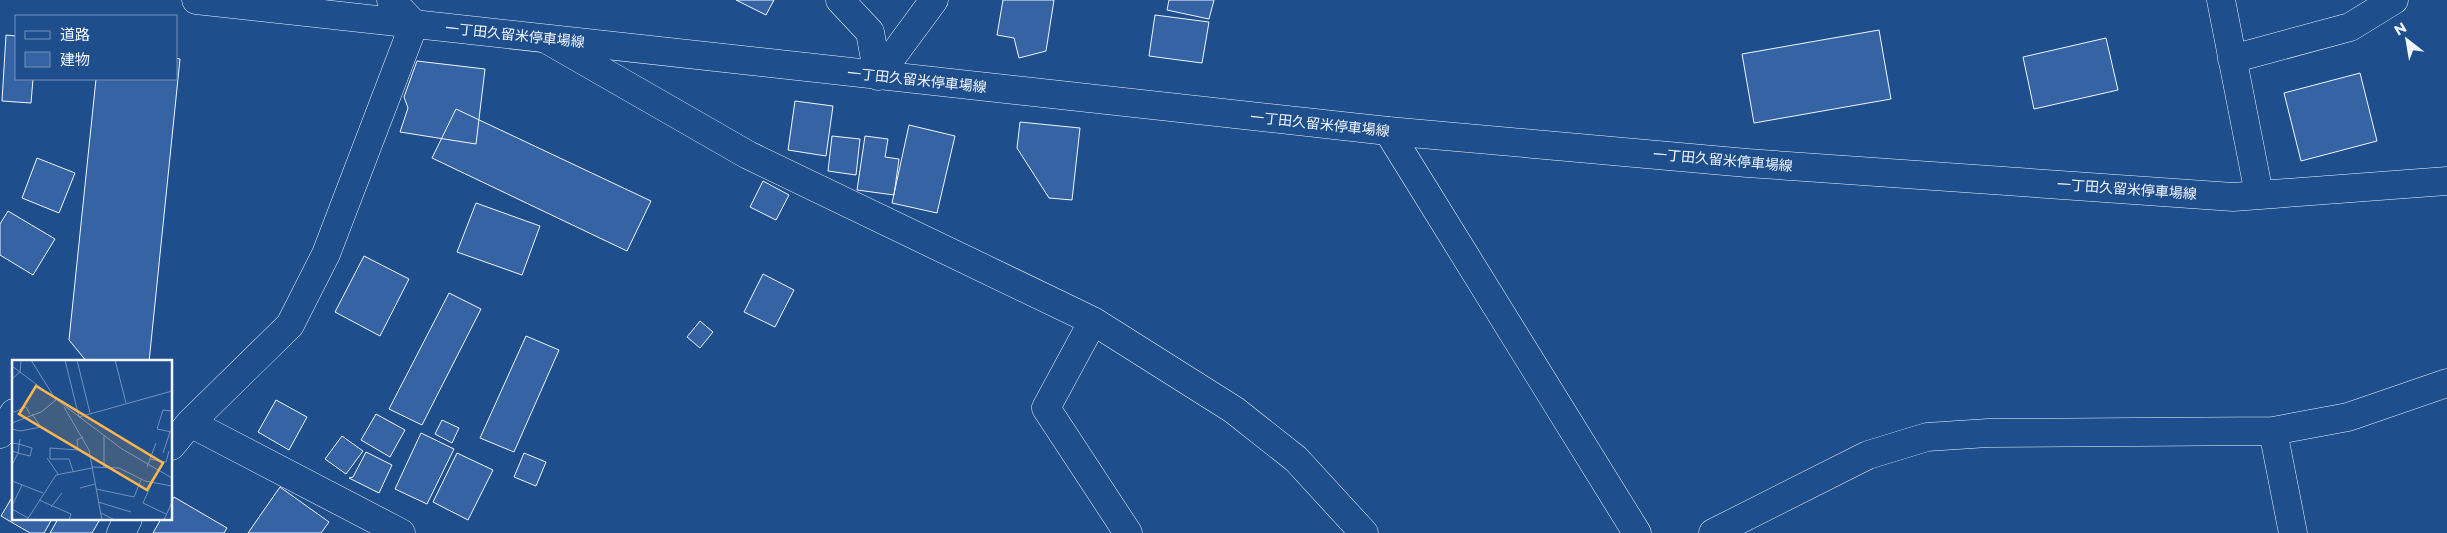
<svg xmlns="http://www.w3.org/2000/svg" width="2447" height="533" viewBox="0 0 2447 533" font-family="Montserrat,'Noto Sans JP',sans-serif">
  <rect width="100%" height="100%" fill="#1f4e8c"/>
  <path fill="#3563a3" stroke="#f2f6ff" d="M 736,0 L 774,0 L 766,15 Z
    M 1003,0 L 1054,0 L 1046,51 L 1019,58 L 1014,38 L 997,35 Z
    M 1169,0 L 1214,0 L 1209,19 L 1167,10 Z
    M 1155,15 L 1209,22 L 1202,63 L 1149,56 Z
    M 1879,30 L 1891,99 L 1754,123 L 1742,54 Z
    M 6,35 L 16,36 L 16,79 L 33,79 L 31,103 L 2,101 Z
    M 2106,38 L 2118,90 L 2034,109 L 2023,57 Z
    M 176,58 L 180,59 L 149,362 L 87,362 L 69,340 L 96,79 L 176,79 Z
    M 417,61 L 485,69 L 476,144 L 400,132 L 408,108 L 404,97 Z
    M 2360,73 L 2377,141 L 2301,161 L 2284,93 Z
    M 795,101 L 833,106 L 826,156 L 788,150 Z
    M 456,109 L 651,201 L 627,251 L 432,158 Z
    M 1020,122 L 1080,128 L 1072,200 L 1049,198 L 1017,148 Z
    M 909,125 L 955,136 L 937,213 L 892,203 Z
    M 832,136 L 860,139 L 856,175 L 828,171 Z
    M 865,136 L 888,139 L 885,157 L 899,159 L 894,195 L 857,190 Z
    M 37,158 L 75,173 L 59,213 L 22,198 Z
    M 763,181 L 789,195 L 776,220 L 750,207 Z
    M 476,203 L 540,226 L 522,275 L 457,252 Z
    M 8,211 L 55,239 L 33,275 L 0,255 L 0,224 Z
    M 364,256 L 409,279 L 380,336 L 335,312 Z
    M 763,274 L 794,290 L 775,327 L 744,312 Z
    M 449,293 L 481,309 L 422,425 L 389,409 Z
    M 700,321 L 713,332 L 700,348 L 687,337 Z
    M 526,336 L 559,350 L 514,452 L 480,438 Z
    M 276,400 L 307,417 L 289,450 L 258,432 Z
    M 376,414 L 405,430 L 390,457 L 361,440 Z
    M 442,420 L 459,428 L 452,443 L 435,434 Z
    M 421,433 L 454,449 L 427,504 L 395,489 Z
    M 342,436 L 363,451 L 346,474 L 325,459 Z
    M 366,452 L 392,465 L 379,493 L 349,478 L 353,477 Z
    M 457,453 L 493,470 L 468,520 L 433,502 Z
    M 524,453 L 546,462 L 536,486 L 514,477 Z
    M 280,487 L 329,522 L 321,533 L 248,533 Z
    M 14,494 L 14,519 L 52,519 L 44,533 L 30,533 L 1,516 Z
    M 174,497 L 227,528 L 224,533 L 153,533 L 161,519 L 171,519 L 171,502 Z
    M 58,519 L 97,519 L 99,521 L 92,533 L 50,533 Z"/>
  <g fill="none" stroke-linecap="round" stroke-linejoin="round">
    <g stroke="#f2f6ff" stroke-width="29">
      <path id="street" d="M 840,0 L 870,32 L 878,76
        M 2221,0 L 2259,194
        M 546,39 L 748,155 L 1093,321 L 1234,410 L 1296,459 L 1364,533
        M 2232,59 L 2350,27 L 2394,0
        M 878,76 L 934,0
        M 1388,131 L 1637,533
        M 1093,321 L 1046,408 L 1128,533
        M 190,423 L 401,533
        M 2273,431 L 2293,533
        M 0,434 L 14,413
        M 171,446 L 190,423 L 290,325 L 326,254 L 414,24 L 391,0
        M 121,533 L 128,519
        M 1713,533 L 1868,455 L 1927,437 L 1988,433 L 2273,431 L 2348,417 L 2447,383"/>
    </g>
    <g stroke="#f2f6ff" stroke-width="29">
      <path id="secondary" d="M 196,0 L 1388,131 L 1747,163 L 2233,197 L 2447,181"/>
    </g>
    <use href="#street" stroke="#1f4e8c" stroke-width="28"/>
    <use href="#secondary" stroke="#1f4e8c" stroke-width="28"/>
  </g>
  <g text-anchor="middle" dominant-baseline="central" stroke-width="4" stroke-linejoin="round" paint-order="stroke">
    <g font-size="14" fill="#f2f6ff" stroke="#1f4e8c">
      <text transform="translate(515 35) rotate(6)">一丁田久留米停車場線</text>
      <text transform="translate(917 80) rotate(6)">一丁田久留米停車場線</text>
      <text transform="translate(1320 124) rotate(6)">一丁田久留米停車場線</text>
      <text transform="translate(1723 160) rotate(5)">一丁田久留米停車場線</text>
      <text transform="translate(2127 189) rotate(4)">一丁田久留米停車場線</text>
    </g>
  </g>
  <g transform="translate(12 360)">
    <rect width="160" height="160" fill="#1f4e8c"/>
    <path fill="none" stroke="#7391ba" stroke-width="1" d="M 53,0 L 67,57 L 160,31M 65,0 L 78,53M 103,0 L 114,43M 0,6 L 110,89 L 160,118M 0,19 L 8,12 L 9,0M 52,47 L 77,90 L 90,160M 160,51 L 151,50 L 145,69 L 160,72M 0,53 L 14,47 L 18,54M 0,63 L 29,52 L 44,40 L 19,0M 0,69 L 8,71 L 29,67 L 20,54M 92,76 L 92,107M 0,83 L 7,84 L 20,88 L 18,96 L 6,93 L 7,86 L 7,84 L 8,79M 0,91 L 6,93 L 0,105M 151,93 L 158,72M 35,98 L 46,114M 138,99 L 154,102 L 157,91M 80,107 L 107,108 L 133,121 L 160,126M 135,107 L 144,83M 61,111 L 57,99 L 38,99 L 38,88 L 66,90 L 65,80 L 71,77M 0,121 L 31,133M 140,123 L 131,143 L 154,154M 68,128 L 83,124M 84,129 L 122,137 L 129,120M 27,140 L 59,154 L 57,160M 86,142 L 119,152M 1,144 L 10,125M 39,147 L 50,133M 0,149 L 16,158M 89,153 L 103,160M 15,160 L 44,115 L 80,108M 152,160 L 160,142"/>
    <path fill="#ffb74d" fill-opacity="0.15" stroke="#ffb74d" stroke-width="2.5" d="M 24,26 L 151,103 L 135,130 L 7,54 Z"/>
    <rect width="160" height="160" fill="none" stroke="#f2f6ff" stroke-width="2.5"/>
  </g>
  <rect x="15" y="15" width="162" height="65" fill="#1f4e8c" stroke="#7391ba"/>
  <rect x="25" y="31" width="25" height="8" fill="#1f4e8c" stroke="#7391ba"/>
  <text x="60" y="40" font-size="15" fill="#f2f6ff">道路</text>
  <rect x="25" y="52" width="25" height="15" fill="#3563a3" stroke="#7391ba"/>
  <text x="60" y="65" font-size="15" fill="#f2f6ff">建物</text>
  <g transform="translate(2407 40) rotate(329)" stroke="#1f4e8c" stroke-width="4" paint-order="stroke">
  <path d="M0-4L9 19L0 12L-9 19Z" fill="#f2f6ff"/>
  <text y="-8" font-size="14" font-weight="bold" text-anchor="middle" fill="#f2f6ff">N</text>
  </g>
</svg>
